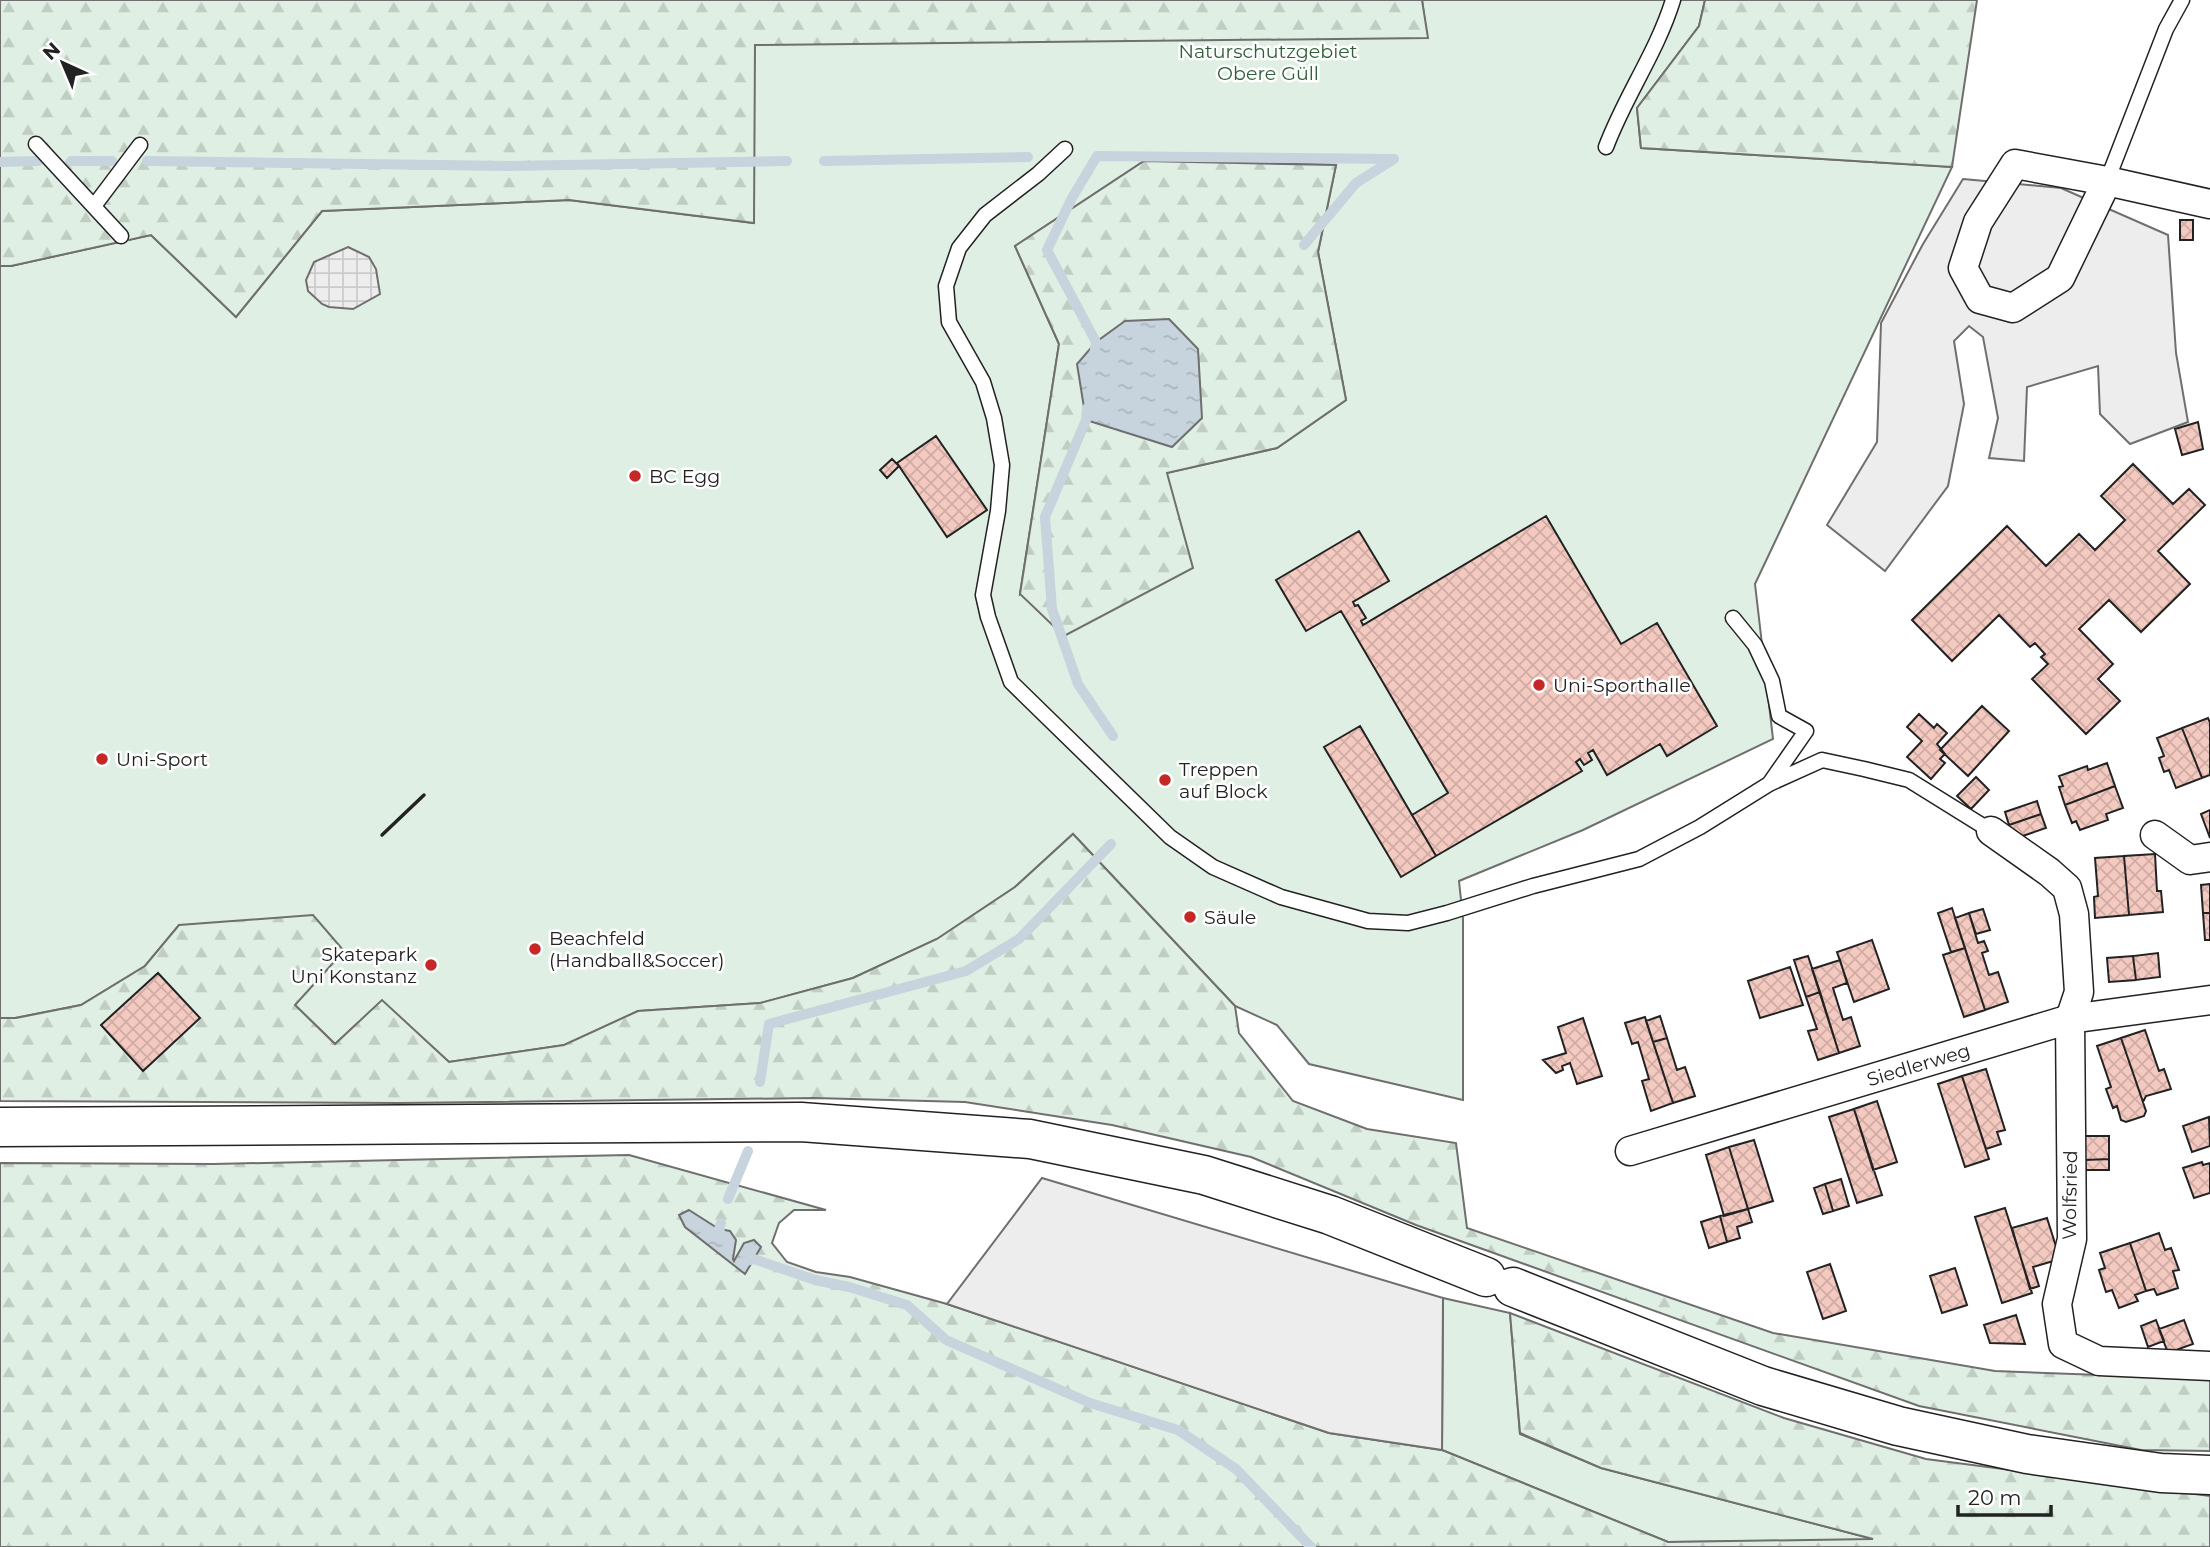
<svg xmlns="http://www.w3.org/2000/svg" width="2210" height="1547" viewBox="0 0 2210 1547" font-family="Montserrat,sans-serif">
  <defs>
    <pattern id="forest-firs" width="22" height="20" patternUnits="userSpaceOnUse" patternTransform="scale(1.75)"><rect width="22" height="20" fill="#e0efe3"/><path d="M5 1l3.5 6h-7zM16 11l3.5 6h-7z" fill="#c0cdc2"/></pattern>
    <pattern id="plaza-grid" width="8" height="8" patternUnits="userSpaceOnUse" patternTransform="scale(1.75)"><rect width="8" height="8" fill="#ededed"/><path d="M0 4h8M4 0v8" fill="none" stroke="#cbcbcb"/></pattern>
    <pattern id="water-ripples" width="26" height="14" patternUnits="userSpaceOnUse" patternTransform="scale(1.75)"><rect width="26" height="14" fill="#c7d3dd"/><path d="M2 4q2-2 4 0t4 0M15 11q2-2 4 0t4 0" fill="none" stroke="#abb5bd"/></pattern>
    <pattern id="building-cross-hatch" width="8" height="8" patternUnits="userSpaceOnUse" patternTransform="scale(1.75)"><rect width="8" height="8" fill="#f3c9c0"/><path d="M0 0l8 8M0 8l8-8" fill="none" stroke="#d0aca5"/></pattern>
  </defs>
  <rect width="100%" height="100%" fill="#fff"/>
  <path fill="#e0efe3" stroke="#6f6f6f" stroke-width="2" fill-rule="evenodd" d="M 0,0 L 1411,0 L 1427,37 L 1422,0 L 1705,0 L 1699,26 L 1637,108 L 1641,148 L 1952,167 L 1755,584 L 1773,739 L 1583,830 L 1459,881 L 1463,919 L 1463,1100 L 1309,1064 L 1277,1025 L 1235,1006 L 1073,834 L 1015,887 L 937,939 L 853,978 L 761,1003 L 638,1011 L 565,1045 L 449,1062 L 382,1001 L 335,1044 L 295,1005 L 179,925 L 145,966 L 81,1005 L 15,1018 L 0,1018 L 0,266 L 11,266 L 151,235 L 236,317 L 322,211 L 569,200 L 754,223 ZM 1144,161 L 1336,165 L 1318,252 L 1346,400 L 1277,448 L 1166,473 L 1020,594 L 1059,344 L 1015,246 Z
    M 1443,1298 L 1510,1313 L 1520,1434 L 1601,1468 L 1877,1540 L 1668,1542 L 1442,1450 Z"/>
  <path fill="url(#forest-firs)" stroke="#6f6f6f" stroke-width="2" d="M 0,0 L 1422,0 L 1428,38 L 755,45 L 754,223 L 569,200 L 322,211 L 236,317 L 151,235 L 11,266 L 0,266 Z
    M 1705,0 L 1977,0 L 1952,167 L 1641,148 L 1637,108 L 1699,26 Z
    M 1144,161 L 1336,165 L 1318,252 L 1346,400 L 1277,448 L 1167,473 L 1193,568 L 1064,636 L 1020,594 L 1059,344 L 1015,246 Z
    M 1073,834 L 1235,1006 L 1239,1033 L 1293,1101 L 1367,1129 L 1456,1143 L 1467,1228 L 1773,1333 L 1995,1371 L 2210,1379 L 2210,1451 L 2141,1450 L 1919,1406 L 1416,1225 L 1251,1157 L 1112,1125 L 965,1102 L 814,1098 L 399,1103 L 0,1101 L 0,1018 L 16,1018 L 81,1005 L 145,966 L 179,925 L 313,915 L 344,951 L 295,1005 L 335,1044 L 382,1000 L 449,1062 L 564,1045 L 638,1011 L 760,1003 L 853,978 L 937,939 L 1015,887 Z
    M 629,1155 L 826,1210 L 794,1210 L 779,1223 L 772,1243 L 787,1262 L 816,1272 L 850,1277 L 947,1304 L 1329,1433 L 1442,1450 L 1668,1542 L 1873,1539 L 1601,1468 L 1520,1433 L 1510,1313 L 1784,1418 L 1926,1459 L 2210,1496 L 2210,1547 L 0,1547 L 0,1163 L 214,1164 Z"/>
  <path fill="#ededed" stroke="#6f6f6f" stroke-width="2" d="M 1963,179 L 2061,188 L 2168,235 L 2176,353 L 2188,422 L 2130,444 L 2100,414 L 2098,366 L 2027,387 L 2024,461 L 1989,458 L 1998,418 L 1983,337 L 1969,326 L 1954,341 L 1964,404 L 1948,486 L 1885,571 L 1827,525 L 1877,442 L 1881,323 L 1923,244 Z
    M 1042,1178 L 1443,1298 L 1442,1450 L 1329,1433 L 947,1304 Z"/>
  <path fill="url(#plaza-grid)" stroke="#6f6f6f" stroke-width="2" d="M 348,247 L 369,257 L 376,269 L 380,294 L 353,309 L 329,307 L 322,304 L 308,291 L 306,280 L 314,262 Z"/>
  <path fill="url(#water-ripples)" stroke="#6f6f6f" stroke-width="2" d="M 1169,319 L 1198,349 L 1202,418 L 1172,447 L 1086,420 L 1077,364 L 1096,342 L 1125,321 Z
    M 689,1210 L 719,1229 L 730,1231 L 736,1240 L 733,1259 L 734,1261 L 744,1243 L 754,1240 L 761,1247 L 745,1274 L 685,1227 L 679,1215 Z"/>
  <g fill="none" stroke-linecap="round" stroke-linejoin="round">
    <path stroke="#c7d3dd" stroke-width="10" d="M 71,161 L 112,161
      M 147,161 L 509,166 L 787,161
      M 824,161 L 1028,157
      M 0,162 L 38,161
      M 1304,245 L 1356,183 L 1394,159
      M 1094,355 L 1096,342 L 1047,250 L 1072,198 L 1097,156 L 1394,159
      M 1087,408 L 1086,420 L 1045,517 L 1052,609 L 1078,684 L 1113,736
      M 760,1082 L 769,1024 L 966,971 L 1019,939 L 1111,844
      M 728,1199 L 748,1151
      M 721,1223 L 719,1229 L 723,1240
      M 743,1262 L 754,1259 L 815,1280 L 849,1287 L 907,1305 L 946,1340 L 1090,1403 L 1178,1430 L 1236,1469 L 1311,1547"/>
  </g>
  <path fill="url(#building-cross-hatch)" stroke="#222" stroke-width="2" d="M 2180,220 L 2193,220 L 2193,240 L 2180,240 Z
    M 2198,422 L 2203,449 L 2182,455 L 2175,429 Z
    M 936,436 L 987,510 L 947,537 L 897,463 Z
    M 892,459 L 899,466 L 887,478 L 880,470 Z
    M 2133,464 L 2173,504 L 2189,489 L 2205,505 L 2158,551 L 2190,584 L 2141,632 L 2109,600 L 2079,629 L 2113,664 L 2098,679 L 2120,701 L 2086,734 L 2032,679 L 2048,664 L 2041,657 L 2045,654 L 2035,643 L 2030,647 L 1999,615 L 1952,661 L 1912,620 L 2007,526 L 2046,566 L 2079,534 L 2095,550 L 2125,520 L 2101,496 Z
    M 1546,516 L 1621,644 L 1657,623 L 1717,726 L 1667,756 L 1660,744 L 1607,775 L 1593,750 L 1588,753 L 1592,760 L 1584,765 L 1580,759 L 1576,762 L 1582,771 L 1436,856 L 1412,815 L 1448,793 L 1341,611 L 1306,631 L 1276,580 L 1359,531 L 1389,581 L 1353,602 L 1355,606 L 1358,605 L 1366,618 L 1361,621 L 1363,625 Z
    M 1982,706 L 2009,731 L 1968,776 L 1940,750 Z
    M 1919,714 L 1934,728 L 1937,724 L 1947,733 L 1937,744 L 1945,754 L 1940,759 L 1945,763 L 1931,779 L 1907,757 L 1922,741 L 1907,727 Z
    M 2208,718 L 2210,723 L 2210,775 L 2202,778 L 2182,728 Z
    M 1360,726 L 1436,856 L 1401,877 L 1324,747 Z
    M 2182,728 L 2202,778 L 2176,788 L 2169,770 L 2164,772 L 2159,758 L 2164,756 L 2157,738 Z
    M 2107,763 L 2115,786 L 2065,805 L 2059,787 L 2063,786 L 2059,776 L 2087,766 L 2088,770 Z
    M 1976,777 L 1989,790 L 1971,809 L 1957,796 Z
    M 2115,786 L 2123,808 L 2106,814 L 2108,820 L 2080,830 L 2076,821 L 2072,823 L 2065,805 Z
    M 2037,801 L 2041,814 L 2009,825 L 2005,812 Z
    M 2210,810 L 2210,838 L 2201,814 Z
    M 2041,814 L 2046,828 L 2014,839 L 2009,825 Z
    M 2155,854 L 2157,891 L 2161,891 L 2163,912 L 2129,915 L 2124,856 Z
    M 2124,856 L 2129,915 L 2095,918 L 2094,897 L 2098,896 L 2095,858 Z
    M 2210,884 L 2210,913 L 2203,913 L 2201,885 Z
    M 1952,908 L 1965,948 L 1951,952 L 1938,913 Z
    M 1983,909 L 1990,930 L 1976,934 L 1969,913 Z
    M 1969,913 L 1978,943 L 1984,941 L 1988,951 L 1982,953 L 1989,975 L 1998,972 L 2008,1002 L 1985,1010 L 1955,918 Z
    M 2203,913 L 2210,913 L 2210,940 L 2205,940 Z
    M 1872,940 L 1889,989 L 1854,1002 L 1837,952 Z
    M 1965,948 L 1985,1010 L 1964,1017 L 1943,955 Z
    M 2158,953 L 2160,977 L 2136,980 L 2133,956 Z
    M 1808,956 L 1820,992 L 1806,997 L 1794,960 Z
    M 2133,956 L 2136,980 L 2109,982 L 2107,958 Z
    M 1840,960 L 1847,983 L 1833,988 L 1843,1020 L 1851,1017 L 1860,1046 L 1839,1053 L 1812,969 Z
    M 1790,967 L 1803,1005 L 1760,1018 L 1748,981 Z
    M 158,973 L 200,1018 L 143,1071 L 101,1025 Z
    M 1820,992 L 1839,1053 L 1818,1060 L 1808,1031 L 1817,1029 L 1806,997 Z
    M 1660,1016 L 1667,1038 L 1653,1042 L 1646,1021 Z
    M 1645,1017 L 1673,1103 L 1651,1111 L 1642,1081 L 1649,1079 L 1638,1042 L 1632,1044 L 1625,1023 Z
    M 1583,1018 L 1602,1076 L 1577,1084 L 1570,1063 L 1562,1066 L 1563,1070 L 1556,1073 L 1543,1060 L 1566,1053 L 1558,1027 Z
    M 2145,1030 L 2159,1071 L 2164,1069 L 2171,1089 L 2146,1096 L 2143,1102 L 2121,1038 Z
    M 1667,1038 L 1677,1070 L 1685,1067 L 1695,1096 L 1673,1103 L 1653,1042 Z
    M 2121,1038 L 2146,1111 L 2144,1116 L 2126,1122 L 2121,1120 L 2117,1106 L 2113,1108 L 2106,1089 L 2111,1087 L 2097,1046 Z
    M 1986,1069 L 2005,1130 L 1997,1132 L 2001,1144 L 1986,1149 L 1962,1076 Z
    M 1962,1076 L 1989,1159 L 1965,1167 L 1938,1084 Z
    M 1877,1101 L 1897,1162 L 1873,1170 L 1854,1109 Z
    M 1854,1109 L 1882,1195 L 1857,1203 L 1829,1117 Z
    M 2209,1117 L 2210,1146 L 2192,1152 L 2183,1126 Z
    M 2085,1136 L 2109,1136 L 2109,1159 L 2085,1160 Z
    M 1754,1140 L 1773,1201 L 1748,1209 L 1729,1147 Z
    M 1729,1147 L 1748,1209 L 1724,1216 L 1706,1155 Z
    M 2109,1159 L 2109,1170 L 2086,1170 L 2085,1160 Z
    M 2202,1162 L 2203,1165 L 2210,1163 L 2210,1193 L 2194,1198 L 2183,1168 Z
    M 1841,1179 L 1849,1206 L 1833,1211 L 1825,1184 Z
    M 1825,1184 L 1833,1211 L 1823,1214 L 1814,1188 Z
    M 2005,1208 L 2032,1293 L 2002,1303 L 1975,1217 Z
    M 1748,1209 L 1752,1222 L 1737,1227 L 1740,1238 L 1727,1242 L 1720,1216 Z
    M 1720,1216 L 1727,1242 L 1709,1248 L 1701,1222 Z
    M 2047,1218 L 2060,1259 L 2033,1267 L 2039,1286 L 2030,1289 L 2012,1228 Z
    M 2159,1233 L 2165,1250 L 2171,1248 L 2179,1270 L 2173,1271 L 2178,1288 L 2157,1295 L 2154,1289 L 2146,1291 L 2130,1243 Z
    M 2130,1243 L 2146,1291 L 2135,1295 L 2138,1301 L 2119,1308 L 2112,1290 L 2106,1292 L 2099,1270 L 2105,1268 L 2100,1253 Z
    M 1830,1264 L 1846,1311 L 1823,1319 L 1807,1272 Z
    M 1955,1268 L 1967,1305 L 1942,1313 L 1930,1276 Z
    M 2016,1315 L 2025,1344 L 1990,1343 L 1984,1325 Z
    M 2156,1320 L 2164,1341 L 2148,1347 L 2141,1326 Z
    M 2184,1320 L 2193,1344 L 2168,1353 L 2159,1329 Z"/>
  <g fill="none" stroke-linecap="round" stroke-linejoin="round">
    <g stroke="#222" stroke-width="17">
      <path id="lane" d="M 36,144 L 121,236
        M 1606,147 C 1625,96 1657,52 1673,0
        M 1065,149 L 1038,174 L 985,215 L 959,248 L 946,286 L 949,322 L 983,382 L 994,418 L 1002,465 L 998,511 L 983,595 L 988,617 L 1011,682 L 1170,837 L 1213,867 L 1281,897 L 1368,921 L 1408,923 L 1447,913 L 1533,886 L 1639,859 L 1700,827 L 1769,784
        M 2107,181 L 2166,29 L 2182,0
        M 94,206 L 140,145
        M 1733,618 L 1755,645 L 1772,681 L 1779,716 L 1806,731 L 1769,784 L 1822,760 L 1864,769 L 1909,780 L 1991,831"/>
    </g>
    <g stroke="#222" stroke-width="31">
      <g id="street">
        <path d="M 2107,181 L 2060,278 L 2013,308 L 1980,299 L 1963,268 L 1978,222 L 2015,164 L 2107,181 L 2210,204"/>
        <path d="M 1991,831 L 2049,872 L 2067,888 L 2074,914 L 2079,992 L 2070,1019 L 2072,1239 L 2057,1304 L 2063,1344 L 2099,1361 L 2210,1366"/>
        <path d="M 2155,835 L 2190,860 L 2210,857"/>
        <path id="s1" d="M 1630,1151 L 2070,1019 L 2210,1000"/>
      </g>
    </g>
    <g stroke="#222" stroke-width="41">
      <path id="secondary" d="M 0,1127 L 801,1122 L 1030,1139 L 1204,1175 L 1330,1215 L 1486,1277
        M 1513,1287 L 1763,1386 L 1898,1426 L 2027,1454 L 2161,1473 L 2210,1475"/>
    </g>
    <use href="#lane" stroke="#fff" stroke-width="14"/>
    <use href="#street" stroke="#fff" stroke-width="28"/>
    <use href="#secondary" stroke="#fff" stroke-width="38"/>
    <path stroke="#222" stroke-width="3.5" d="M 382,835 L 424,795"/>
  </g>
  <g fill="#c62828" stroke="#fff" stroke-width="2.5">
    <circle cx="635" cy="476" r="7"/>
    <circle cx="1539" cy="685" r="7"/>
    <circle cx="102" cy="759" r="7"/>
    <circle cx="1165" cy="780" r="7"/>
    <circle cx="1190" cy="917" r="7"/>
    <circle cx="535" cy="949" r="7"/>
    <circle cx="431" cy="965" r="7"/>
  </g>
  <g text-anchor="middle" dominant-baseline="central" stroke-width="5" stroke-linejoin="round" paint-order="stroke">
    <g font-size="19" fill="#2f5e38" stroke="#fff">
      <text x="1268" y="51">Naturschutzgebiet<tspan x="1268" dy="22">Obere Güll</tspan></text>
    </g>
    <g font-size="19" fill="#222" stroke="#fff" text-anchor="start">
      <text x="649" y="476">BC Egg</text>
      <text x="1553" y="685">Uni-Sporthalle</text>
      <text x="116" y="759">Uni-Sport</text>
      <text x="1179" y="769">Treppen<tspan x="1179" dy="22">auf Block</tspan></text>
      <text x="1204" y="917">Säule</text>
      <text x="549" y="938">Beachfeld<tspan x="549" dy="22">(Handball&amp;Soccer)</tspan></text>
      <text x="417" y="954" text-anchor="end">Skatepark<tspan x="417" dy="22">Uni Konstanz</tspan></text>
    </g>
    <g font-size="19" fill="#222" stroke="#fff">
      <text stroke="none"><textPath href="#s1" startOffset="301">Siedlerweg</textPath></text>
      <text transform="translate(2070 1195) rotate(-89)">Wolfsried</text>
    </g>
  </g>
  <g transform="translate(63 63) rotate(316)" stroke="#ffffff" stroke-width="5" paint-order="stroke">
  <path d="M0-5L12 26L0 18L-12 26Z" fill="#222222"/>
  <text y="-10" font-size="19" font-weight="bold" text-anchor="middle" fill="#222222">N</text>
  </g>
  <path d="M1958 1505v10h93v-10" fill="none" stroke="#222222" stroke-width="3.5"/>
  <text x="1968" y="1505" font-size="21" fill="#222222" stroke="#ffffff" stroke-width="5" paint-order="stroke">20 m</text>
</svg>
